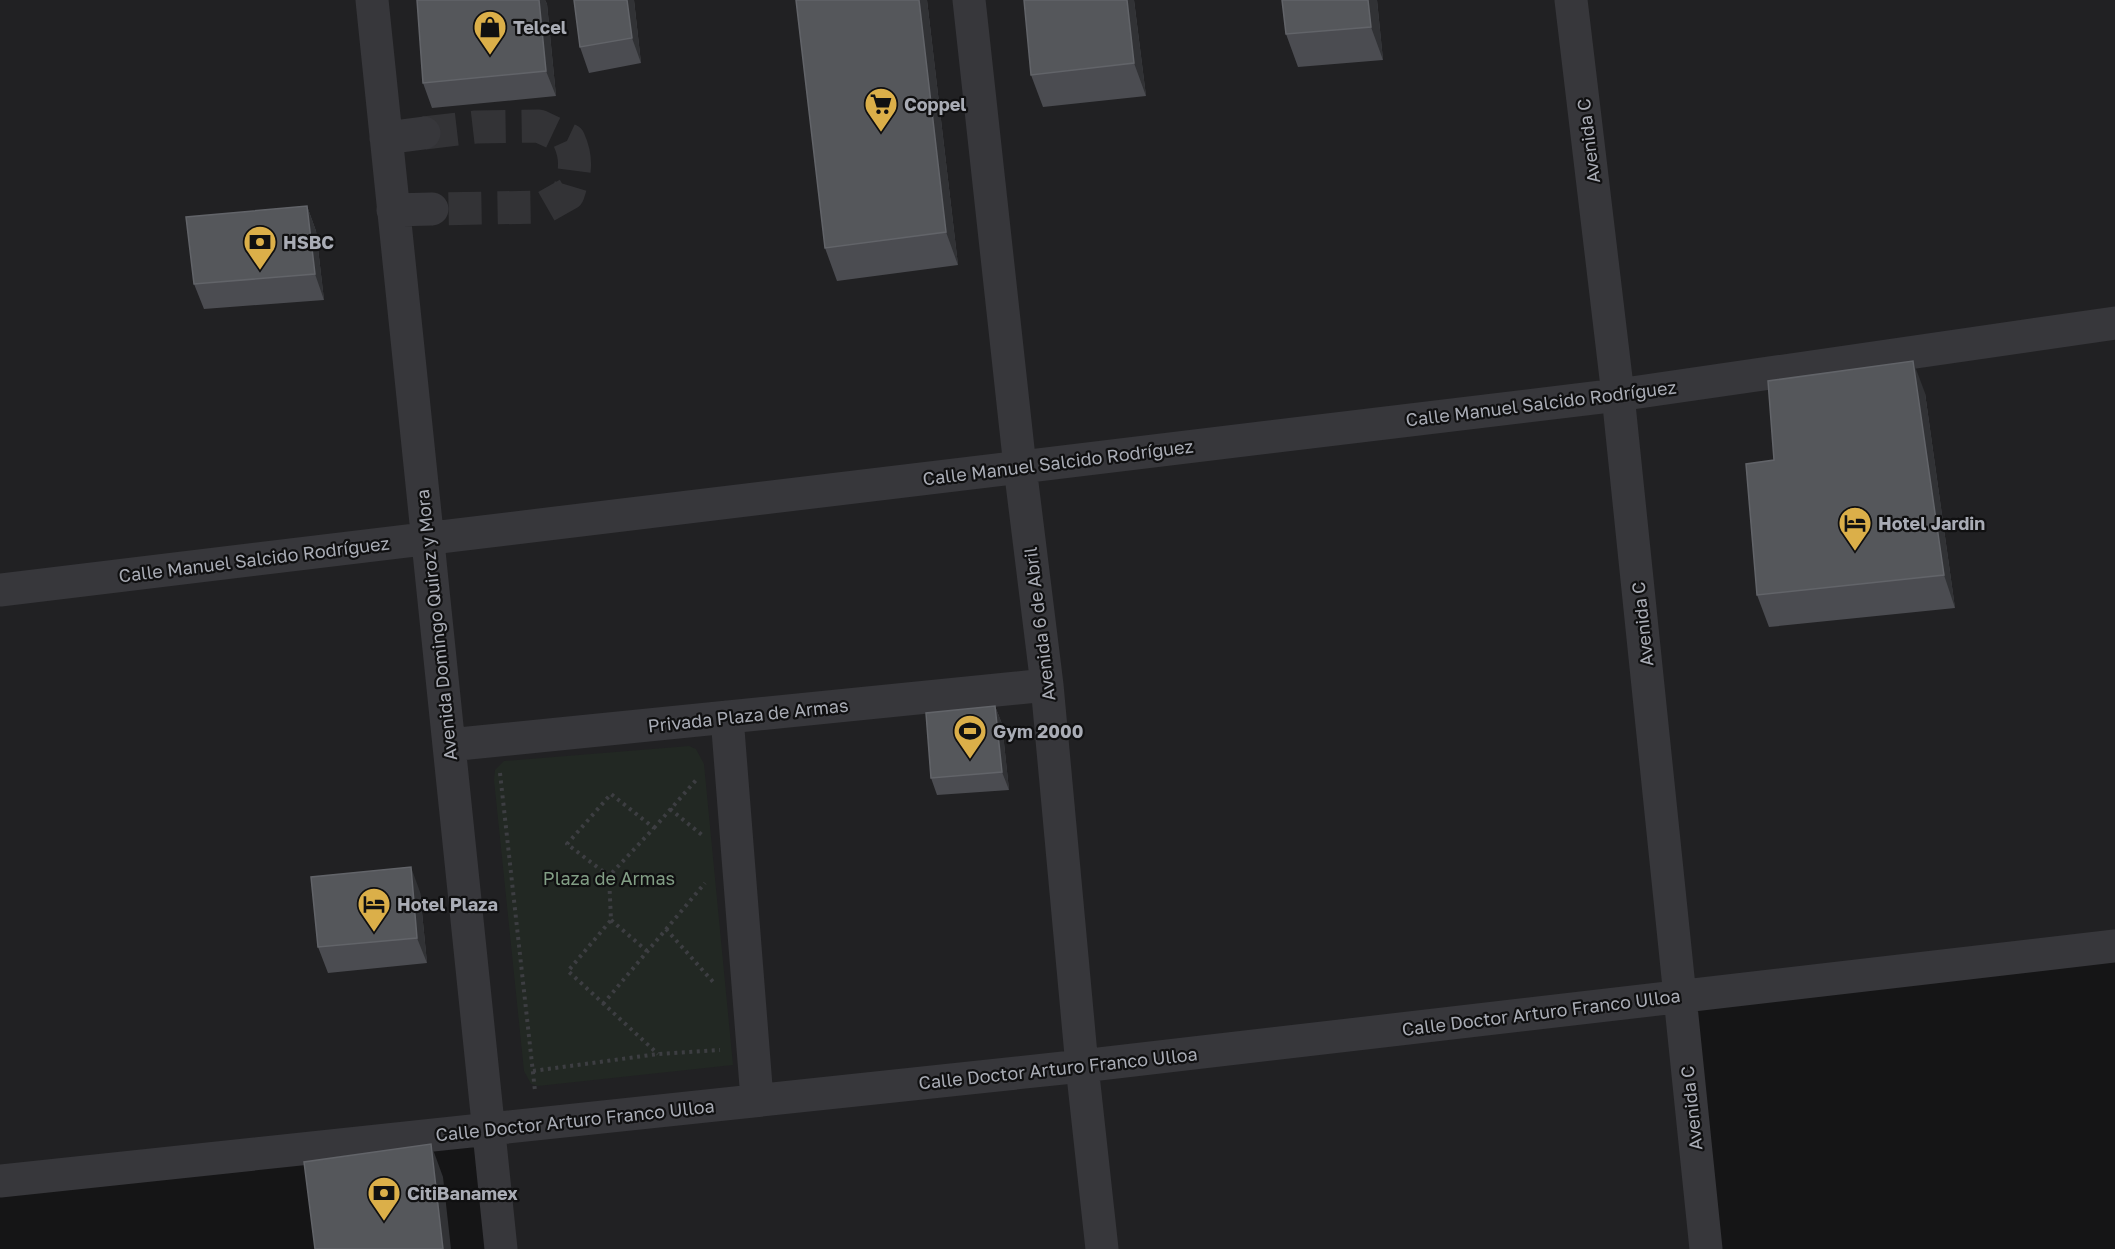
<svg xmlns="http://www.w3.org/2000/svg" width="2115" height="1249" viewBox="0 0 2115 1249" font-family="'Golos Text',sans-serif">
  <rect width="100%" height="100%" fill="#151516"/>
  <path fill="#212123" d="M 0,0 L 2115,0 L 2115,946 L 1680,996 L 1703,1249 L 501,1249 L 489,1136 L 0,1186 Z"/>
  <path fill="#222823" d="M 689,746 L 696,749 L 704,764 L 733,1065 L 538,1086 L 531,1084 L 524,1071 L 494,780 L 495,770 L 504,761 Z"/>
  <g fill="none" stroke-linecap="round" stroke-linejoin="round">
    <path stroke="#333336" stroke-width="33" stroke-dasharray="33 16" stroke-linecap="butt" d="M 424,133 L 476,127 L 539,126 L 569,140 C 578,160 575,173 568,194 L 545,207 L 432,209"/>
    <path stroke="#3d3e42" stroke-width="4" stroke-dasharray="3 4.5" stroke-linecap="butt" d="M 500,773 L 535,1091
      M 670,809 L 702,835
      M 654,828 L 697,779
      M 609,876 L 567,844 L 611,794 L 654,828 L 609,876 L 611,920 L 568,971 L 658,1054
      M 611,920 L 647,951
      M 666,929 L 714,983
      M 603,1004 L 705,883
      M 533,1071 L 658,1054 L 720,1050"/>
    <path stroke="#37373b" stroke-width="33" d="M 372,0 L 501,1249
      M 969,0 L 1020,467 L 1047,685 L 1082,1066 L 1102,1249
      M 1571,0 L 1618,395 L 1706,1249
      M 386,138 L 424,133
      M 393,210 L 432,209
      M 0,590 L 1618,395 L 2115,323
      M 727,717 L 757,1099
      M 449,745 L 1047,685
      M 0,1181 L 1082,1066 L 2115,946"/>
  </g>
  <path fill="#4b4c51" d="M 417,0 L 545,0 L 547,4 L 556,96 L 432,108 L 423,83 Z
    M 574,0 L 634,0 L 641,63 L 589,73 L 580,47 Z
    M 927,0 L 958,265 L 837,281 L 825,248 Z
    M 1134,0 L 1146,96 L 1043,107 L 1031,75 Z
    M 1377,0 L 1383,60 L 1298,67 L 1286,34 Z
    M 307,206 L 316,231 L 324,300 L 204,309 L 194,284 Z
    M 1925,393 L 1955,608 L 1769,627 L 1757,595 L 1774,460 Z
    M 995,706 L 1002,724 L 1009,790 L 937,795 L 931,778 Z
    M 420,892 L 427,963 L 328,973 L 318,947 Z"/>
  <path fill="#313235" d="M 539,0 L 545,0 L 547,4 L 556,96 L 546,71 Z
    M 627,0 L 634,0 L 641,63 L 632,38 Z
    M 919,0 L 927,0 L 958,265 L 946,232 Z
    M 1127,0 L 1134,0 L 1146,96 L 1134,63 Z
    M 1368,0 L 1377,0 L 1383,60 L 1371,27 Z
    M 307,206 L 316,231 L 324,300 L 315,274 Z
    M 1913,361 L 1925,393 L 1955,608 L 1944,575 Z
    M 995,706 L 1002,724 L 1009,790 L 1002,772 Z
    M 411,867 L 420,892 L 427,963 L 417,938 Z
    M 431,1144 L 443,1177 L 451,1249 L 443,1249 Z"/>
  <path fill="#55575b" stroke="#626469" stroke-width="1.5" d="M 417,0 L 539,0 L 546,71 L 423,83 Z
    M 574,0 L 627,0 L 632,38 L 580,47 Z
    M 796,0 L 919,0 L 946,232 L 825,248 Z
    M 1024,0 L 1127,0 L 1134,63 L 1031,75 Z
    M 1282,0 L 1368,0 L 1371,27 L 1286,34 Z
    M 307,206 L 315,274 L 194,284 L 186,217 Z
    M 1913,361 L 1944,575 L 1757,595 L 1746,464 L 1774,460 L 1768,381 Z
    M 995,706 L 1002,772 L 931,778 L 926,713 Z
    M 411,867 L 417,938 L 318,947 L 311,877 Z
    M 431,1144 L 443,1249 L 315,1249 L 304,1162 Z"/>
  <defs>
    <g id="shop-pin" transform="scale(1.725)"><path d="M0 17L-7.5 6A9.5 9.5 0 1 1 7.5 6Z" fill="#dbaf49" stroke="#101011"/><path d="M-5-2.5h2.3a2.7 3.5 0 0 1 5.4 0H5L5.5 6h-11ZM-1.5-2.5h3a1.5 2.3 0 0 0-3 0Z" fill="#111"/></g>
    <g id="supermarket-pin" transform="scale(1.725)"><path d="M0 17L-7.5 6A9.5 9.5 0 1 1 7.5 6Z" fill="#dbaf49" stroke="#101011"/><path d="M-6-5.5h2.5l.6 2H6L4.5 2H-2.5L-4.4-4H-6ZM-1.5 3.2a1.3 1.3 0 1 0 .1 0ZM3 3.2a1.3 1.3 0 1 0 .1 0Z" fill="#111"/></g>
    <g id="bank-pin" transform="scale(1.725)"><path d="M0 17L-7.5 6A9.5 9.5 0 1 1 7.5 6Z" fill="#dbaf49" stroke="#101011"/><path d="M-6-4H6V4H-6ZM0-2.3a2.3 2.3 0 1 0 0 4.6a2.3 2.3 0 1 0 0-4.6Z" fill="#111"/></g>
    <g id="hotel-pin" transform="scale(1.725)"><path d="M0 17L-7.5 6A9.5 9.5 0 1 1 7.5 6Z" fill="#dbaf49" stroke="#101011"/><path d="M-6-4.5h1.5V1H6V5H4.5V3h-9V5H-6ZM-4 0a1.8 1.8 0 1 1 3.6 0ZM.5 0V-2.5h3Q6-2.5 6 0Z" fill="#111"/></g>
    <g id="stadium-pin" transform="scale(1.725)"><path d="M0 17L-7.5 6A9.5 9.5 0 1 1 7.5 6Z" fill="#dbaf49" stroke="#101011"/><path d="M0-5a6.5 5 0 1 0 0 10a6.5 5 0 1 0 0-10ZM-3.5-1.8h7v3.6h-7Z" fill="#111"/></g>
  </defs>
  <g fill-rule="evenodd">
    <use href="#shop-pin" x="490" y="27"/>
    <use href="#supermarket-pin" x="881" y="104"/>
    <use href="#bank-pin" x="260" y="242"/>
    <use href="#hotel-pin" x="1855" y="523"/>
    <use href="#stadium-pin" x="970" y="731"/>
    <use href="#hotel-pin" x="374" y="904"/>
    <use href="#bank-pin" x="384" y="1193"/>
  </g>
  <g text-anchor="middle" dominant-baseline="central" stroke-width="4.5" stroke-linejoin="round" paint-order="stroke">
    <g font-size="18" font-weight="bold" fill="#a9acb5" stroke="#101011" text-anchor="start">
      <text x="513" y="27">Telcel</text>
      <text x="904" y="104">Coppel</text>
      <text x="283" y="242">HSBC</text>
      <text x="1878" y="523">Hotel Jardin</text>
      <text x="993" y="731">Gym 2000</text>
      <text x="397" y="904">Hotel Plaza</text>
      <text x="407" y="1193">CitiBanamex</text>
    </g>
    <g font-size="18" fill="#a9acb5" stroke="#101011">
      <text transform="translate(1588 141) rotate(-97)">Avenida C</text>
      <text transform="translate(1541 403) rotate(-7)">Calle Manuel Salcido Rodríguez</text>
      <text transform="translate(1058 462) rotate(-7)">Calle Manuel Salcido Rodríguez</text>
      <text transform="translate(254 559) rotate(-7)">Calle Manuel Salcido Rodríguez</text>
      <text transform="translate(1039 624) rotate(-97)">Avenida 6 de Abril</text>
      <text transform="translate(1642 624) rotate(-96)">Avenida C</text>
      <text transform="translate(436 625) rotate(-96)">Avenida Domingo Quiroz y Mora</text>
      <text transform="translate(748 715) rotate(-6)">Privada Plaza de Armas</text>
      <text transform="translate(1541 1012) rotate(-7)">Calle Doctor Arturo Franco Ulloa</text>
      <text transform="translate(1058 1068) rotate(-6)">Calle Doctor Arturo Franco Ulloa</text>
      <text transform="translate(1691 1108) rotate(-96)">Avenida C</text>
      <text transform="translate(575 1120) rotate(-6)">Calle Doctor Arturo Franco Ulloa</text>
    </g>
    <g font-size="18" fill="#829e85" stroke="#101011">
      <text x="609" y="878">Plaza de Armas</text>
    </g>
  </g>
</svg>
